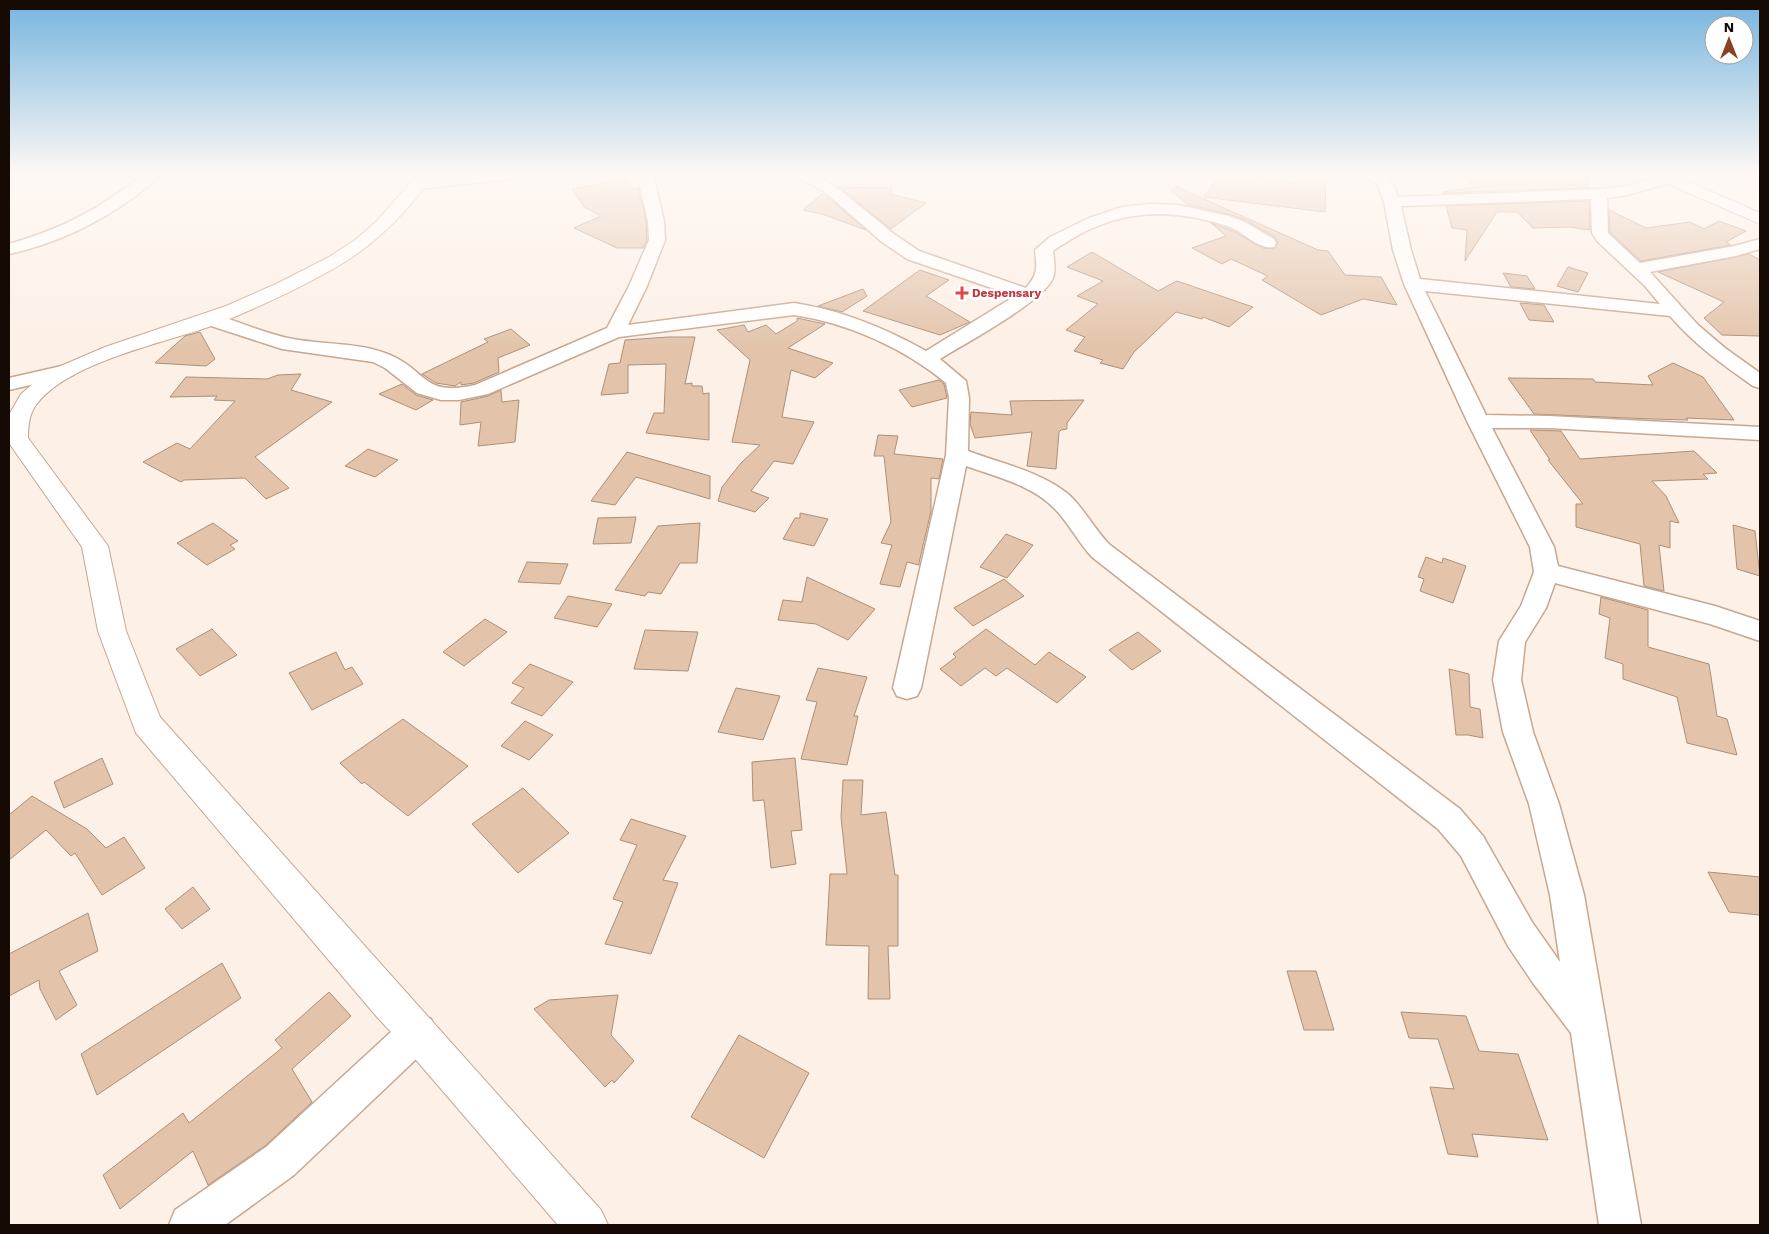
<svg xmlns="http://www.w3.org/2000/svg" width="1769" height="1234" viewBox="0 0 1769 1234" font-family="'Work Sans',sans-serif">
  <rect width="100%" height="100%" fill="#fdf0e6"/>
  <path fill="#e3c4ab" stroke="#ac8f77" d="M 1220,174 L 1242,174 L 1298,184 L 1304,174 L 1326,174 L 1325,212 L 1204,197 Z
    M 1460,174 L 1587,174 L 1588,188 L 1443,193 L 1443,192 L 1476,187 Z
    M 626,179 L 634,189 L 638,188 L 646,221 L 647,240 L 643,248 L 617,248 L 574,228 L 601,216 L 584,207 L 572,189 Z
    M 1175,186 L 1318,250 L 1328,251 L 1345,275 L 1381,277 L 1397,305 L 1363,299 L 1321,315 L 1262,280 L 1268,276 L 1231,259 L 1222,264 L 1192,248 L 1226,236 L 1211,223 L 1233,231 L 1263,248 L 1274,249 L 1278,242 L 1275,237 L 1246,220 L 1229,214 L 1189,205 L 1172,192 Z
    M 839,187 L 892,188 L 891,194 L 926,203 L 891,229 Z
    M 823,193 L 824,194 L 866,230 L 822,214 L 803,210 Z
    M 1589,201 L 1590,230 L 1570,227 L 1533,228 L 1517,212 L 1497,212 L 1465,261 L 1467,230 L 1452,228 L 1446,206 Z
    M 1609,210 L 1646,228 L 1690,222 L 1704,229 L 1719,221 L 1746,231 L 1726,242 L 1731,245 L 1641,261 L 1610,232 Z
    M 1092,252 L 1158,291 L 1177,281 L 1253,307 L 1229,327 L 1203,317 L 1202,319 L 1176,312 L 1134,352 L 1123,369 L 1100,363 L 1103,360 L 1074,351 L 1085,337 L 1066,330 L 1098,304 L 1077,296 L 1103,281 L 1067,267 Z
    M 1749,254 L 1760,260 L 1760,336 L 1722,335 L 1704,318 L 1724,302 L 1658,272 Z
    M 1568,267 L 1588,273 L 1578,292 L 1557,286 Z
    M 920,270 L 949,280 L 926,296 L 970,322 L 940,335 L 863,311 Z
    M 1503,273 L 1527,276 L 1535,289 L 1511,287 Z
    M 863,289 L 867,296 L 842,312 L 818,306 Z
    M 1520,303 L 1544,305 L 1554,322 L 1529,320 Z
    M 797,318 L 825,324 L 788,348 L 833,363 L 815,378 L 791,370 L 782,417 L 814,422 L 793,464 L 774,461 L 751,491 L 769,498 L 755,512 L 718,501 L 722,487 L 741,463 L 760,445 L 732,442 L 750,360 L 717,330 L 744,325 L 748,332 L 766,325 L 776,334 L 797,321 Z
    M 511,329 L 530,345 L 498,358 L 499,372 L 474,383 L 461,385 L 461,382 L 455,386 L 436,383 L 422,374 L 488,342 L 484,339 Z
    M 200,332 L 215,359 L 206,366 L 155,363 L 185,336 Z
    M 668,337 L 695,337 L 685,384 L 692,383 L 692,386 L 702,386 L 703,394 L 709,393 L 709,440 L 646,433 L 654,413 L 664,413 L 666,364 L 628,365 L 628,393 L 601,395 L 609,364 L 620,363 L 625,340 Z
    M 1673,363 L 1703,377 L 1734,420 L 1686,418 L 1688,420 L 1652,419 L 1534,414 L 1508,378 L 1593,379 L 1595,382 L 1653,385 L 1648,376 Z
    M 301,374 L 291,390 L 332,402 L 255,457 L 289,488 L 266,499 L 245,478 L 184,480 L 181,482 L 143,462 L 177,443 L 190,449 L 235,401 L 214,400 L 217,396 L 170,397 L 186,377 L 267,379 L 278,375 Z
    M 939,380 L 944,384 L 947,398 L 912,407 L 899,390 Z
    M 402,384 L 416,395 L 433,400 L 416,410 L 379,394 Z
    M 501,390 L 502,402 L 519,400 L 515,442 L 478,446 L 481,422 L 460,425 L 461,402 L 488,396 Z
    M 1084,400 L 1067,423 L 1067,429 L 1061,430 L 1059,432 L 1056,469 L 1027,466 L 1032,432 L 975,438 L 970,424 L 971,412 L 1012,415 L 1010,401 Z
    M 1530,430 L 1561,431 L 1580,459 L 1694,451 L 1717,473 L 1703,474 L 1708,479 L 1652,481 L 1666,496 L 1679,523 L 1670,521 L 1670,548 L 1659,545 L 1664,591 L 1644,586 L 1640,544 L 1576,527 L 1576,504 L 1583,504 L 1548,460 L 1550,460 Z
    M 878,435 L 898,436 L 894,454 L 943,459 L 939,479 L 931,478 L 931,511 L 919,563 L 919,565 L 907,562 L 900,587 L 880,584 L 892,545 L 881,543 L 891,522 L 884,456 L 874,456 Z
    M 368,449 L 398,460 L 375,477 L 345,466 Z
    M 627,452 L 710,476 L 710,499 L 636,477 L 615,505 L 591,501 Z
    M 800,513 L 828,519 L 814,546 L 783,539 L 795,518 L 800,518 Z
    M 636,517 L 631,543 L 593,544 L 598,518 Z
    M 213,523 L 238,541 L 230,545 L 235,549 L 207,565 L 177,543 Z
    M 700,523 L 697,563 L 680,563 L 661,594 L 648,592 L 645,596 L 615,590 L 658,526 Z
    M 1733,525 L 1755,531 L 1760,576 L 1737,569 Z
    M 1006,534 L 1033,545 L 1007,578 L 980,567 Z
    M 1426,557 L 1442,563 L 1443,558 L 1466,566 L 1453,603 L 1420,591 L 1424,579 L 1418,577 Z
    M 527,562 L 568,564 L 560,584 L 518,582 Z
    M 807,577 L 875,609 L 848,640 L 816,624 L 778,620 L 783,600 L 802,602 Z
    M 1004,579 L 1024,596 L 973,626 L 954,608 Z
    M 568,596 L 612,604 L 597,627 L 554,618 Z
    M 1601,597 L 1648,610 L 1648,647 L 1709,664 L 1717,716 L 1727,719 L 1737,755 L 1687,743 L 1677,697 L 1623,679 L 1623,664 L 1605,658 L 1610,618 L 1599,614 Z
    M 485,619 L 507,632 L 464,666 L 443,652 Z
    M 212,629 L 237,655 L 200,676 L 176,649 Z
    M 986,629 L 1035,665 L 1049,652 L 1086,677 L 1057,703 L 1007,668 L 996,676 L 985,668 L 961,686 L 940,669 L 956,657 L 953,654 Z
    M 645,630 L 698,632 L 688,671 L 634,669 Z
    M 1138,632 L 1161,651 L 1132,670 L 1109,650 Z
    M 336,652 L 345,670 L 352,667 L 363,684 L 312,710 L 289,673 Z
    M 530,664 L 573,682 L 542,716 L 511,703 L 524,688 L 512,683 Z
    M 818,668 L 867,677 L 854,716 L 858,716 L 847,765 L 801,759 L 817,702 L 806,700 Z
    M 1449,669 L 1469,674 L 1470,707 L 1480,709 L 1483,738 L 1468,735 L 1456,735 Z
    M 736,688 L 780,696 L 763,740 L 718,732 Z
    M 403,719 L 468,766 L 408,816 L 364,782 L 362,784 L 340,763 Z
    M 525,721 L 553,735 L 529,760 L 501,746 Z
    M 102,758 L 113,784 L 64,808 L 54,782 Z
    M 795,758 L 802,830 L 791,831 L 796,864 L 771,868 L 764,800 L 753,801 L 752,762 Z
    M 843,780 L 863,780 L 861,815 L 886,812 L 895,875 L 898,875 L 898,946 L 888,946 L 890,999 L 868,999 L 869,946 L 826,945 L 830,874 L 847,874 L 841,817 Z
    M 523,788 L 569,833 L 518,873 L 472,824 Z
    M 32,796 L 87,829 L 106,848 L 124,837 L 145,868 L 102,895 L 75,853 L 71,856 L 46,830 L 9,860 L 9,815 Z
    M 631,819 L 686,836 L 663,880 L 678,883 L 651,954 L 605,944 L 623,902 L 613,899 L 637,845 L 620,840 Z
    M 1708,872 L 1760,877 L 1760,915 L 1729,912 Z
    M 193,887 L 210,909 L 182,929 L 165,909 Z
    M 88,913 L 98,951 L 59,971 L 77,1005 L 56,1020 L 40,989 L 39,980 L 9,996 L 9,954 Z
    M 222,963 L 241,998 L 97,1095 L 81,1054 Z
    M 1287,971 L 1316,971 L 1334,1030 L 1304,1030 Z
    M 329,992 L 351,1016 L 292,1069 L 312,1102 L 265,1146 L 208,1185 L 193,1151 L 120,1209 L 103,1175 L 183,1113 L 189,1123 L 282,1048 L 275,1040 Z
    M 618,995 L 611,1035 L 634,1061 L 614,1083 L 612,1080 L 605,1087 L 534,1009 L 549,1000 Z
    M 1401,1012 L 1466,1016 L 1479,1051 L 1518,1054 L 1548,1140 L 1472,1134 L 1478,1157 L 1448,1154 L 1430,1087 L 1454,1089 L 1438,1039 L 1409,1038 Z
    M 739,1035 L 809,1073 L 764,1158 L 691,1117 Z"/>
  <g fill="none" stroke-linecap="round" stroke-linejoin="round">
    <g stroke="#c7a790" stroke-width="3">
      <path id="street" d="M 143,174 L 160,174 C 154,182 145,189 137,195 C 99,223 55,244 9,254 L 9,244 C 59,230 103,208 143,174 Z
        M 469,174 L 520,174 L 517,177 L 512,179 L 417,189 L 412,187 L 409,184 L 412,181 L 417,179 Z
        M 637,174 L 653,174 L 664,221 L 665,240 L 647,286 L 628,325 L 794,303 C 841,310 885,328 926,351 L 1015,296 L 907,259 L 882,242 L 825,192 L 798,177 L 795,174 L 814,174 L 835,186 L 894,234 L 919,251 L 1026,288 C 1038,274 1037,268 1035,250 L 1050,237 L 1089,218 L 1122,207 L 1149,204 L 1178,205 L 1229,216 L 1245,222 L 1274,239 L 1276,243 L 1274,247 C 1259,250 1247,235 1234,229 C 1222,223 1209,221 1197,218 C 1155,210 1120,214 1082,233 C 1072,239 1062,244 1053,251 C 1054,260 1056,270 1053,278 C 1043,302 964,344 940,359 L 966,381 L 969,398 L 968,451 C 1000,463 1041,472 1068,494 C 1084,508 1094,529 1110,545 L 1460,809 L 1483,836 L 1532,922 L 1560,962 L 1550,895 L 1529,804 L 1503,732 L 1493,680 L 1499,641 L 1521,606 L 1534,572 L 1530,547 L 1467,421 L 1404,284 L 1393,250 L 1384,202 L 1378,186 L 1364,174 L 1385,175 L 1394,186 L 1398,197 L 1599,189 L 1627,186 L 1667,174 L 1672,176 L 1675,179 L 1672,182 L 1628,195 L 1607,198 L 1608,233 L 1640,263 L 1734,246 L 1760,239 L 1760,249 L 1736,256 L 1650,272 L 1698,325 L 1725,348 L 1760,373 L 1760,388 L 1753,386 C 1723,365 1694,344 1670,316 L 1425,291 L 1486,415 L 1549,416 L 1760,427 L 1760,440 L 1549,428 L 1492,428 L 1554,547 L 1558,566 L 1715,606 L 1760,621 L 1760,641 L 1710,624 L 1555,583 L 1546,608 L 1525,642 L 1521,680 L 1533,732 L 1559,804 L 1584,895 L 1641,1225 L 1599,1225 L 1571,1033 L 1533,983 L 1508,946 L 1461,856 L 1438,829 L 1092,557 C 1078,542 1069,523 1054,508 C 1032,485 994,476 966,466 L 921,688 L 917,696 L 907,699 L 897,696 L 893,688 L 946,455 L 949,398 L 946,383 C 904,348 848,323 794,315 L 619,337 L 488,394 L 459,400 L 441,400 L 417,393 L 385,368 L 373,362 L 282,349 L 202,323 L 200,319 L 202,315 L 209,313 C 237,320 264,334 293,339 C 325,345 360,342 390,355 C 428,371 422,397 475,385 L 607,328 L 629,286 L 649,240 L 648,221 ZM 1591,199 L 1592,233 L 1597,241 L 1645,286 L 1660,304 L 1420,279 L 1411,250 L 1401,206 Z
        M 66,365 L 73,367 L 76,371 L 73,375 L 9,390 L 9,378 Z
        M 418,1014 L 431,1019 L 436,1032 L 431,1045 L 294,1175 L 225,1225 L 169,1225 L 175,1210 L 266,1147 L 405,1019 Z"/>
    </g>
    <g stroke="#c7a790" stroke-width="2">
      <path id="secondary" d="M 418,174 L 434,174 C 407,213 374,246 333,269 C 296,290 257,308 217,324 C 166,343 69,361 36,405 C 29,414 28,427 28,438 L 108,546 L 126,631 L 160,717 L 601,1210 L 608,1225 L 558,1225 L 404,1046 L 377,1017 L 136,733 L 98,631 L 82,547 L 9,443 L 9,415 L 21,394 L 36,381 L 56,368 L 105,347 L 226,306 L 278,283 L 329,257 L 355,240 L 377,221 Z
        M 1650,174 L 1671,174 L 1760,213 L 1760,224 L 1652,177 Z"/>
    </g>
    <use href="#street" fill="#fff" fill-rule="evenodd"/>
    <use href="#secondary" fill="#fff" fill-rule="evenodd"/>
  </g>
  <linearGradient id="sky" x2="0" y2="1"><stop stop-color="#75b4e0"/><stop offset="0.5" stop-color="#fef8f4"/><stop offset="1" stop-color="#fef8f4" stop-opacity="0"/></linearGradient>
  <rect width="1769" height="347" fill="url(#sky)"/>
  <path fill="#e0444e" stroke="#fff" stroke-width="2" d="M959.5 285.5h5v5h5v5h-5v5h-5v-5h-5v-5h5z"/>
  <g text-anchor="middle" dominant-baseline="central" stroke-width="5" stroke-linejoin="round" paint-order="stroke">
    <g font-size="12" font-weight="bold" fill="#be3a42" stroke="#fff" text-anchor="start">
      <text x="972" y="293">Despensary</text>
    </g>
  </g>
  <rect width="1769" height="1234" fill="none" stroke="#150a04" stroke-width="20"/>
  <g transform="translate(1729 40)"><circle r="24" fill="#ffffff" stroke="#a19d9b"/>
  <path d="M0-4L9 19L0 12L-9 19Z" fill="#894023"/>
  <text y="-8" font-size="14" font-weight="bold" text-anchor="middle" fill="#150a04">N</text>
  </g>
</svg>
